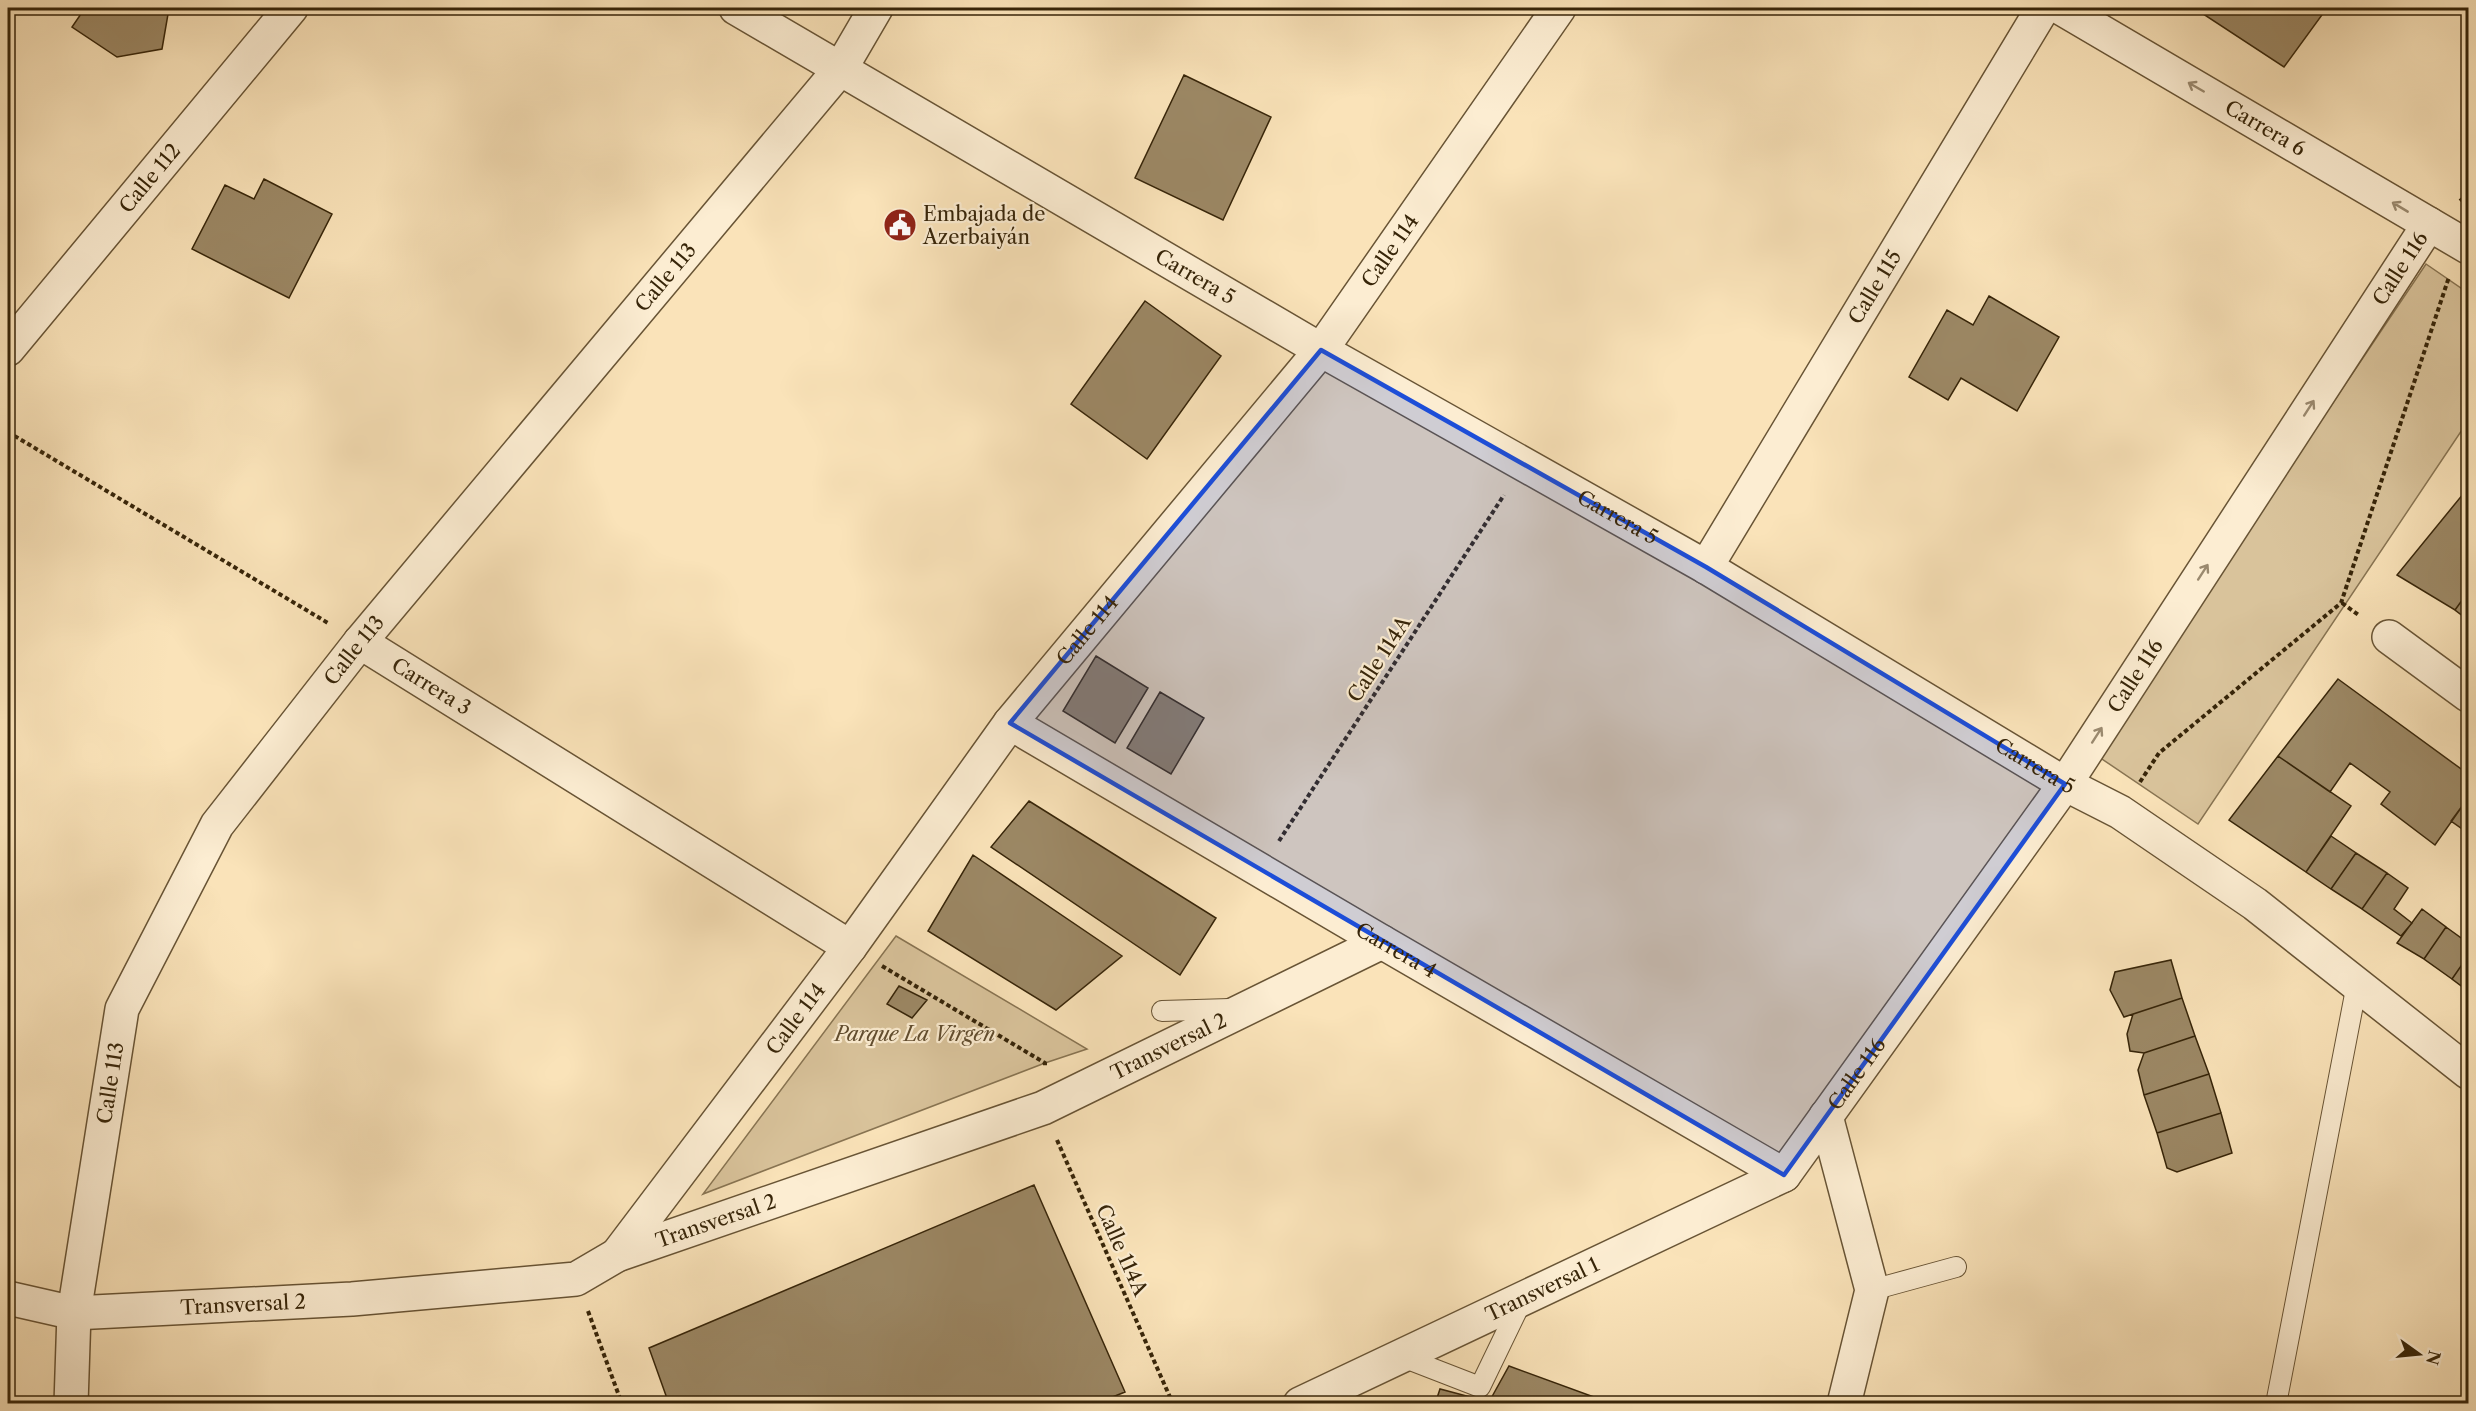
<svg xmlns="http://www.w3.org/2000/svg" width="2476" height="1411" viewBox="0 0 2476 1411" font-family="'Libre Caslon Text',serif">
  <rect width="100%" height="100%" fill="#fae3b9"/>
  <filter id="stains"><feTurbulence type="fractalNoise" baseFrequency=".00333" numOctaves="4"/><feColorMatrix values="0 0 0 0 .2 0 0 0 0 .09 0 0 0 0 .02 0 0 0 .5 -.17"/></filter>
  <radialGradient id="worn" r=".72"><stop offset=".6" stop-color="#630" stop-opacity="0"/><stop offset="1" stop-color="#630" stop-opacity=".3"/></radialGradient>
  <path fill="#d9c39b" stroke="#887452" stroke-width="1.5" d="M 2426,264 L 2468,293 L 2468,421 L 2198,824 L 2096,755 Z
    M 896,936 L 1087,1049 L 1045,1063 L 703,1194 Z"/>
  <path fill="#9c8865" stroke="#372509" stroke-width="1.5" d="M 85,8 L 172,8 L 168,14 L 162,49 L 117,57 L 72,27 Z
    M 2194,8 L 2327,8 L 2284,67 Z
    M 1184,75 L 1271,117 L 1223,220 L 1135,178 Z
    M 264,179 L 332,214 L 289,298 L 192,249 L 225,185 L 254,199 Z
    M 1989,296 L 2059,337 L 2017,411 L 1961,378 L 1948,400 L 1909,377 L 1947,310 L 1973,325 Z
    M 1145,301 L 1221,356 L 1147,459 L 1071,404 Z
    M 2468,488 L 2468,592 L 2455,610 L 2397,575 Z
    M 2468,592 L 2468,620 L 2455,610 Z
    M 1096,656 L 1148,688 L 1115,743 L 1063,711 Z
    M 2338,679 L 2468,774 L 2468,798 L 2435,845 L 2381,804 L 2390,792 L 2350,763 L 2330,792 L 2278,756 Z
    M 1160,692 L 1204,718 L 1171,774 L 1127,748 Z
    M 2278,756 L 2351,806 L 2306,872 L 2229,820 Z
    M 2468,798 L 2468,833 L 2451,821 Z
    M 1029,801 L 1216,918 L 1180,975 L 991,847 Z
    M 2331,836 L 2356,853 L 2331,889 L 2306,872 Z
    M 2356,853 L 2387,873 L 2362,909 L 2331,889 Z
    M 973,855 L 1122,956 L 1056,1010 L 928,931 Z
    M 2387,873 L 2408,888 L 2394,909 L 2412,923 L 2401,936 L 2362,909 Z
    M 2422,909 L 2446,927 L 2424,959 L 2397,943 Z
    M 2446,927 L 2468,943 L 2468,956 L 2452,979 L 2424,959 Z
    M 2468,956 L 2468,991 L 2452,979 Z
    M 2171,960 L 2182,998 L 2124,1017 L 2110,990 L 2115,972 Z
    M 899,986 L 927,1000 L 912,1018 L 887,1004 Z
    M 2182,998 L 2195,1036 L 2144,1053 L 2130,1051 L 2127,1034 L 2133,1014 Z
    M 2195,1036 L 2209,1074 L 2144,1095 L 2138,1070 L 2144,1053 Z
    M 2209,1074 L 2221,1113 L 2157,1133 L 2144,1095 Z
    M 2221,1113 L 2232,1153 L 2177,1172 L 2167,1168 L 2157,1133 Z
    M 1034,1185 L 1125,1392 L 1095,1404 L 669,1404 L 649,1348 Z
    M 1509,1366 L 1613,1404 L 1435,1404 L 1440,1389 L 1489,1402 Z"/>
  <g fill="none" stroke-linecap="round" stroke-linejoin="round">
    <g stroke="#685435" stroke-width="22">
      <path id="lane" d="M 1162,1011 L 1230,1009
        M 1872,1290 L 1956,1267
        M 1400,1356 L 1480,1387 L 1522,1300
        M 2276,1404 L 2357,984"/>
    </g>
    <g stroke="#685435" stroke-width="36">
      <g id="street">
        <path id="s1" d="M 736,8 L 1321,350 L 1706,567 L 2065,784 L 2120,812 L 2255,904 L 2468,1072"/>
        <path id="s2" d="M 2061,8 L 2468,247"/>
        <path id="s3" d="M 8,349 L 291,8"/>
        <path id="s4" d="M 1706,567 L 2043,8"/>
        <path d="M 2389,637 L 2468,695"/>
        <path id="s5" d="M 360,642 L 850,947"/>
        <path id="s6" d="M 1010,723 L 1382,942 L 1784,1175"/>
        <path d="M 1826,1116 L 1872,1290 L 1844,1404"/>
        <path id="s7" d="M 617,1255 L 850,947 L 1010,723 L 1321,350 L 1559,8"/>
        <path id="s8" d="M 8,1298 L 74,1313 L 352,1299 L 576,1279 L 617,1255 L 1043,1108 L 1382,942"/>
        <path id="s9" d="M 71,1404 L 74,1313 L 122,1009 L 217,825 L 360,642 L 841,68 L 876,8"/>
        <path id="s10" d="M 1300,1404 L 1784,1175 L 2065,784 L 2429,224"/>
      </g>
    </g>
    <path stroke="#372509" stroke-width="4" stroke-dasharray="4.5 3" stroke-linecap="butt" d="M 2460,201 L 2468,194
      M 8,432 L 328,623
      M 2342,603 L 2360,616
      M 2140,782 L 2159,753 L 2341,603 L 2449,277
      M 1279,841 L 1504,495
      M 882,966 L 1045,1063 L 1045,1067
      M 1057,1140 L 1173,1404
      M 588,1311 L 622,1404"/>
    <use href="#lane" stroke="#fcedd2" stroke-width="20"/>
    <use href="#street" stroke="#fcedd2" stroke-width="33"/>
  </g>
  <defs><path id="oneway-shaft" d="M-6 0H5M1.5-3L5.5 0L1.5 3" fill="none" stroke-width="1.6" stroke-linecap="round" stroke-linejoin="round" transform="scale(1.5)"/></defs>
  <g stroke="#9a896e">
    <use href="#oneway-shaft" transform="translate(2196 87) rotate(-150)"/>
    <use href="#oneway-shaft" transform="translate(2400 207) rotate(-149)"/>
    <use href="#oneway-shaft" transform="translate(2309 408) rotate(-57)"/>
    <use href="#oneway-shaft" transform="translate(2203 572) rotate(-57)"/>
    <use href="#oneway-shaft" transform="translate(2097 735) rotate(-57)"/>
  </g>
  <path fill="#1d4ed8" fill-opacity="0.2" stroke="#1d4ed8" stroke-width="4.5" stroke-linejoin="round" d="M 1321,350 L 1706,567 L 2065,784 L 1784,1175 L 1010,723 Z"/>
  <defs>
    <g id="civic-disc" transform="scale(1.725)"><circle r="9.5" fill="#8f2418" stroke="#fcedd2"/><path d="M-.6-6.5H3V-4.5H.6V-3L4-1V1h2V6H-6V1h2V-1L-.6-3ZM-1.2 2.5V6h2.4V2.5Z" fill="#fff"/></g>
  </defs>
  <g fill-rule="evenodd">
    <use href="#civic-disc" x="900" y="225"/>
  </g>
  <g text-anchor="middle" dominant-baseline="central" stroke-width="4.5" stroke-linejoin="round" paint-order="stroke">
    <g font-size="20" fill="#372509" stroke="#fcedd2">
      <text stroke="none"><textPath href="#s2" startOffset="237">Carrera 6</textPath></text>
      <text stroke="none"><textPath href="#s3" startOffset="222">Calle 112</textPath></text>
      <text stroke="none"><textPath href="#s7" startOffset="1268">Calle 114</textPath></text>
      <text stroke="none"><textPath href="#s10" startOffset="1632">Calle 116</textPath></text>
      <text stroke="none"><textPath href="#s1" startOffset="532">Carrera 5</textPath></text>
      <text stroke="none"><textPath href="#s9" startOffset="1314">Calle 113</textPath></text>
      <text stroke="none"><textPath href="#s4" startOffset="327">Calle 115</textPath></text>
      <text stroke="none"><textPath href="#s1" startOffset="1018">Carrera 5</textPath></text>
      <text stroke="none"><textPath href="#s7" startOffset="782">Calle 114</textPath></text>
      <text stroke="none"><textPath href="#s9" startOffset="828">Calle 113</textPath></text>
      <text transform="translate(1379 659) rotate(-57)">Calle 114A</text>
      <text stroke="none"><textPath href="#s10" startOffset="1146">Calle 116</textPath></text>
      <text stroke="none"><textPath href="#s5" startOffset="84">Carrera 3</textPath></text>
      <text stroke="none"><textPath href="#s1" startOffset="1504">Carrera 5</textPath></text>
      <text stroke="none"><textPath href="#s6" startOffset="448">Carrera 4</textPath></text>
      <text stroke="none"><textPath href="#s7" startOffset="296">Calle 114</textPath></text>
      <text stroke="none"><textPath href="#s8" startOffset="1209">Transversal 2</textPath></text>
      <text stroke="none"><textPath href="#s10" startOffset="660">Calle 116</textPath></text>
      <text stroke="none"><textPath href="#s9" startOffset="324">Calle 113</textPath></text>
      <text stroke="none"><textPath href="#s8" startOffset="723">Transversal 2</textPath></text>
      <text transform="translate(1122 1250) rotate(66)">Calle 114A</text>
      <text stroke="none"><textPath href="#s10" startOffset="268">Transversal 1</textPath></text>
      <text stroke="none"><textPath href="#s8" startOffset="237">Transversal 2</textPath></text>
    </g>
    <g font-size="20" fill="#372509" stroke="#fcedd2" text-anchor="start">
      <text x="923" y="214">Embajada de<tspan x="923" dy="23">Azerbaiyán</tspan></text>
    </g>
    <g font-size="20" font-style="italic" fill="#604c2e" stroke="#fcedd2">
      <text x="915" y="1034">Parque La Virgen</text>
    </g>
  </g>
  <rect width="2476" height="1411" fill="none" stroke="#fae3b9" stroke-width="30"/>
  <rect x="9" y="9" width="2458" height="1393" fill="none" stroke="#372509" stroke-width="3"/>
  <rect x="15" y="15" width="2446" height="1381" fill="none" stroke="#372509" stroke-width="1.5"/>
  <g transform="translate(2419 1354) rotate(105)" stroke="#fcedd2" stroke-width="4.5" paint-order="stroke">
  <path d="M0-4.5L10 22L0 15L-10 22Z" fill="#372509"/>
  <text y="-9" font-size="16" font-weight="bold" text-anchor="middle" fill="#372509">N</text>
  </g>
  <rect width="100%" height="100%" filter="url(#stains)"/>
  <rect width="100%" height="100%" fill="url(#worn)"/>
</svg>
